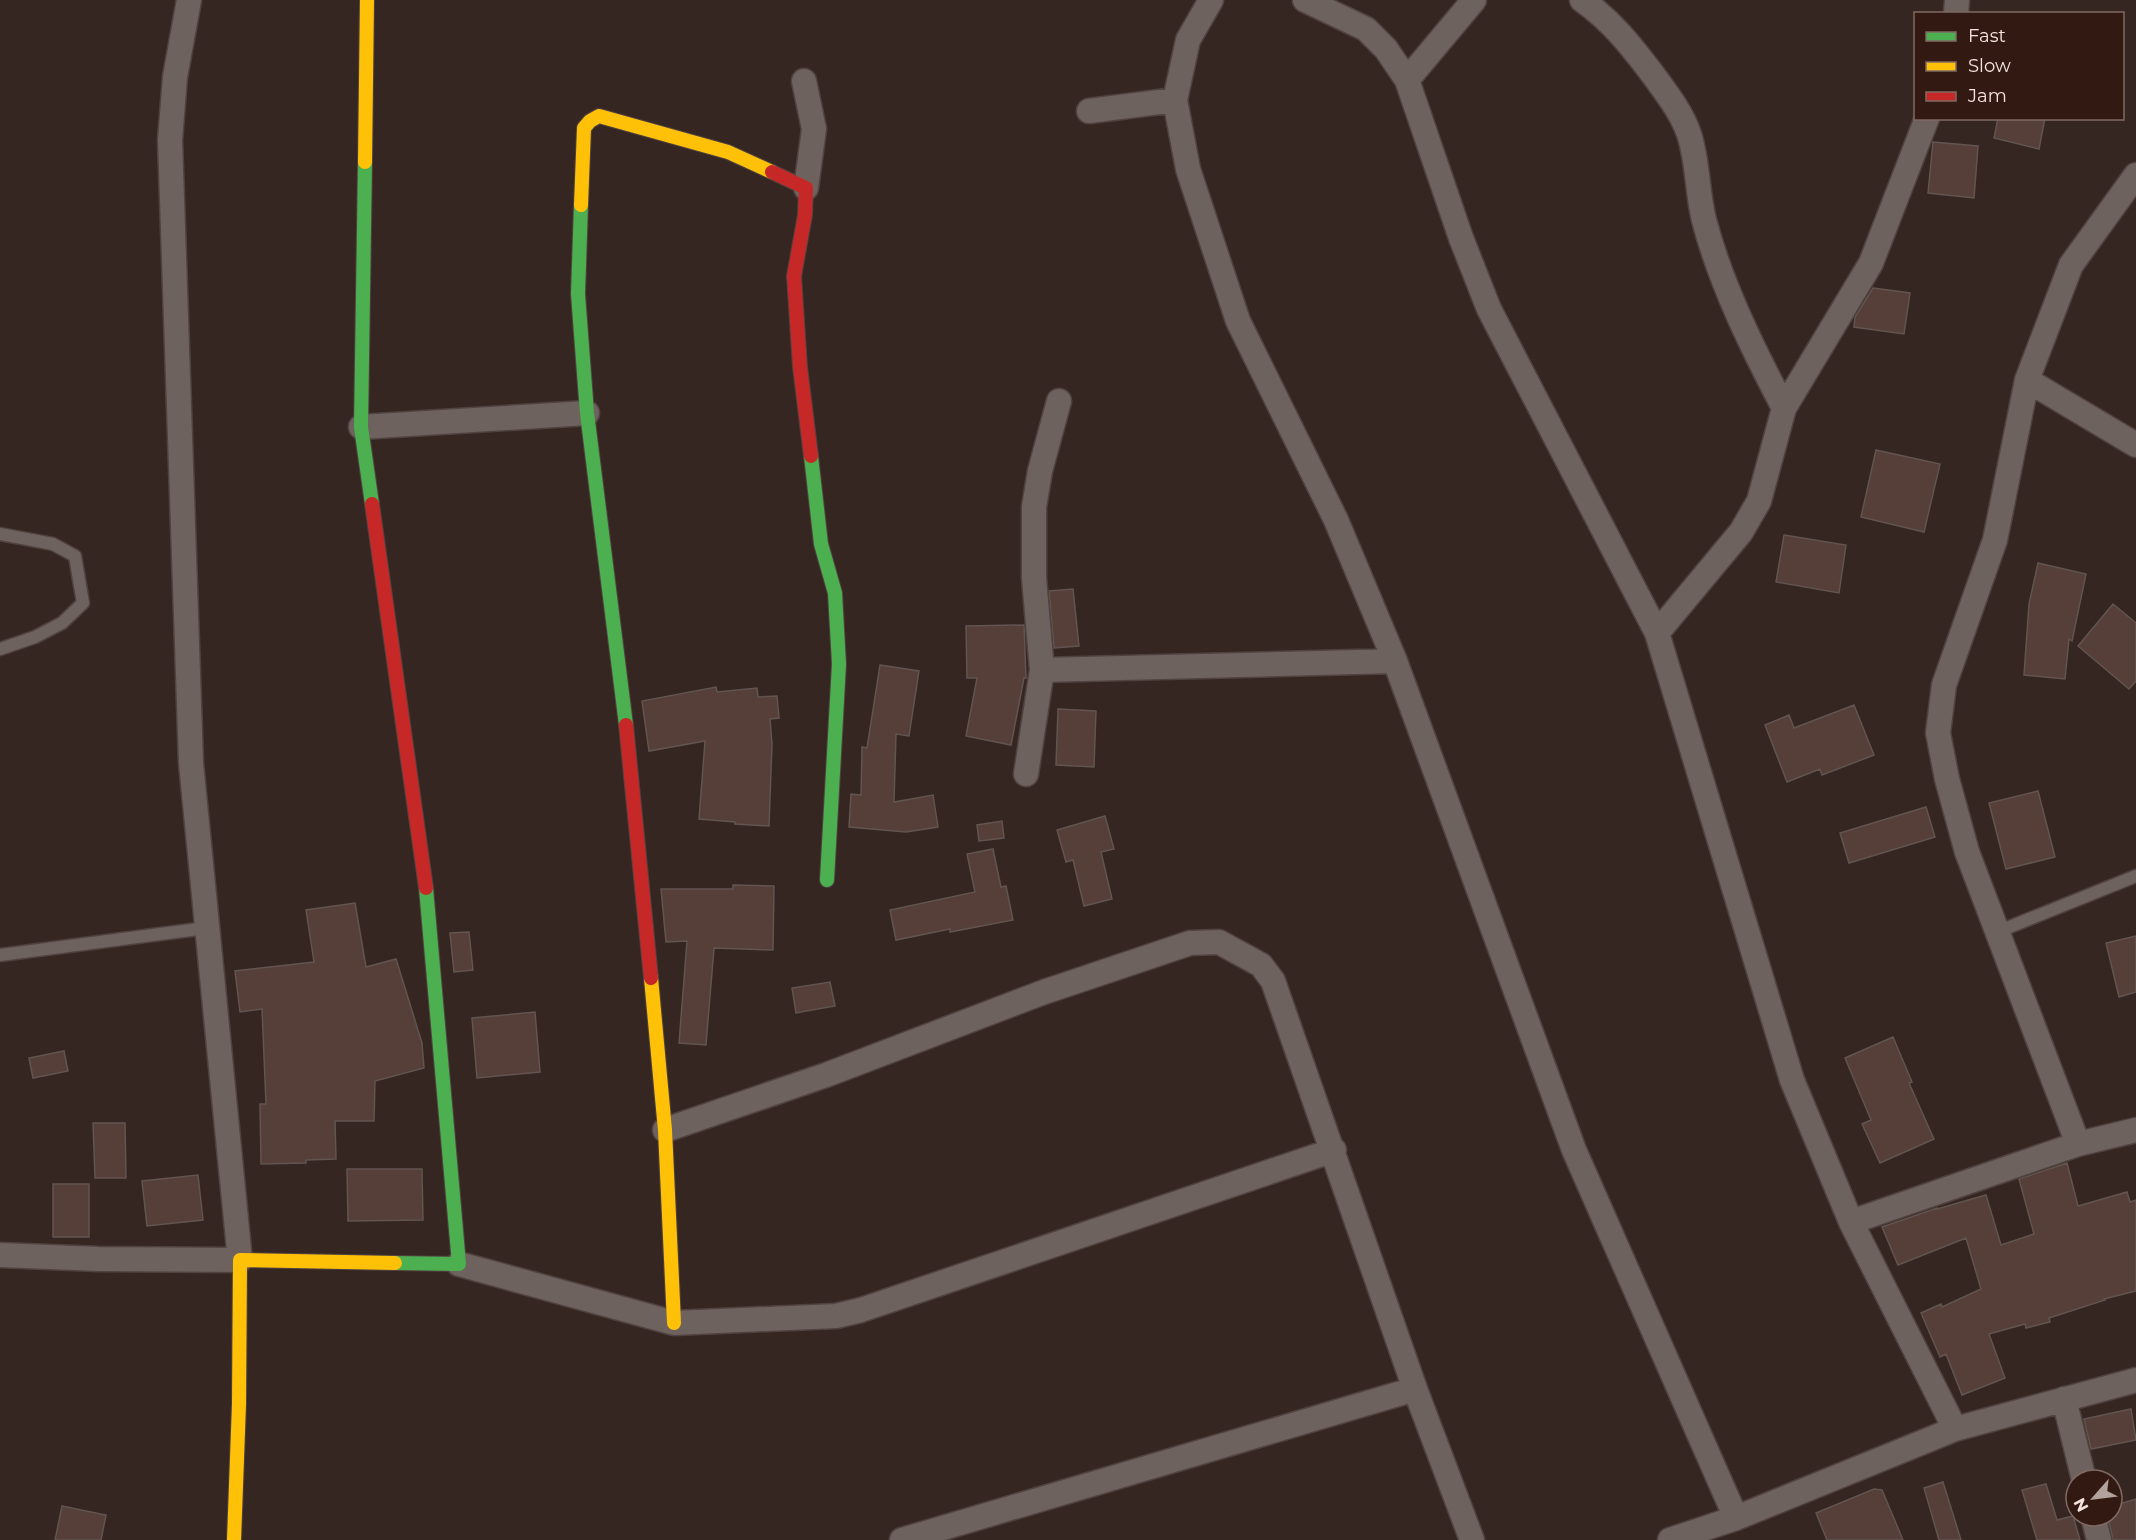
<svg xmlns="http://www.w3.org/2000/svg" width="2136" height="1540" viewBox="0 0 2136 1540" font-family="Montserrat,sans-serif">
  <rect width="100%" height="100%" fill="#352622"/>
  <path fill="#563f38" stroke="#615451" stroke-width="1.5" d="M 1998,118 L 2045,118 L 2039,149 L 1994,138 Z
    M 1933,142 L 1978,146 L 1974,198 L 1928,193 Z
    M 1873,288 L 1910,293 L 1904,334 L 1854,327 L 1855,317 Z
    M 1876,450 L 1940,464 L 1924,532 L 1861,517 Z
    M 1784,535 L 1846,545 L 1839,593 L 1776,582 Z
    M 2038,563 L 2086,574 L 2072,641 L 2069,639 L 2065,679 L 2024,675 L 2029,604 Z
    M 1073,589 L 1079,646 L 1054,648 L 1049,591 Z
    M 2113,604 L 2136,623 L 2136,681 L 2129,689 L 2078,646 Z
    M 1024,625 L 1026,678 L 1024,678 L 1011,745 L 966,736 L 977,678 L 967,678 L 966,626 Z
    M 880,665 L 919,671 L 909,736 L 896,734 L 894,802 L 933,795 L 938,827 L 906,832 L 849,827 L 851,794 L 861,795 L 862,747 L 867,748 Z
    M 716,687 L 717,692 L 757,688 L 758,697 L 777,696 L 779,718 L 770,719 L 772,744 L 769,826 L 735,824 L 735,822 L 699,819 L 705,741 L 649,751 L 642,701 Z
    M 1854,705 L 1874,755 L 1822,775 L 1820,769 L 1787,782 L 1765,725 L 1789,715 L 1794,728 Z
    M 1058,709 L 1096,711 L 1094,767 L 1056,765 Z
    M 2038,791 L 2055,857 L 2006,869 L 1989,803 Z
    M 1926,807 L 1935,837 L 1849,863 L 1840,833 Z
    M 1105,816 L 1114,849 L 1101,852 L 1112,899 L 1084,906 L 1073,860 L 1066,862 L 1057,830 Z
    M 1002,821 L 1004,838 L 979,841 L 977,825 Z
    M 993,849 L 1001,887 L 1006,886 L 1013,920 L 950,932 L 950,929 L 896,940 L 890,910 L 975,892 L 967,854 Z
    M 733,885 L 774,886 L 773,950 L 714,948 L 706,1045 L 679,1043 L 687,941 L 666,942 L 661,889 L 733,889 Z
    M 355,903 L 366,967 L 396,959 L 422,1043 L 424,1068 L 375,1081 L 374,1121 L 335,1121 L 336,1159 L 306,1160 L 306,1163 L 261,1164 L 260,1104 L 266,1104 L 262,1009 L 240,1012 L 235,971 L 314,962 L 306,910 Z
    M 469,932 L 473,970 L 454,972 L 450,933 Z
    M 2136,936 L 2136,992 L 2119,997 L 2106,943 Z
    M 830,982 L 835,1006 L 796,1013 L 792,988 Z
    M 535,1012 L 540,1072 L 477,1078 L 472,1018 Z
    M 1893,1037 L 1912,1082 L 1909,1083 L 1934,1139 L 1880,1163 L 1862,1124 L 1871,1120 L 1845,1058 Z
    M 64,1051 L 68,1071 L 33,1078 L 29,1058 Z
    M 93,1123 L 125,1123 L 126,1178 L 95,1178 Z
    M 2067,1163 L 2078,1206 L 2127,1192 L 2130,1202 L 2136,1200 L 2136,1291 L 2104,1299 L 2105,1300 L 2049,1318 L 2050,1322 L 2026,1328 L 2025,1324 L 1989,1334 L 2005,1378 L 1962,1395 L 1946,1354 L 1940,1357 L 1921,1313 L 1941,1304 L 1942,1307 L 1981,1289 L 1966,1238 L 1898,1265 L 1882,1227 L 1937,1208 L 1937,1209 L 1986,1195 L 2001,1245 L 2034,1234 L 2019,1179 Z
    M 347,1169 L 422,1169 L 423,1220 L 348,1221 Z
    M 198,1175 L 203,1220 L 147,1226 L 142,1181 Z
    M 53,1184 L 89,1184 L 89,1237 L 53,1237 Z
    M 2131,1409 L 2136,1440 L 2091,1449 L 2084,1419 Z
    M 1943,1482 L 1961,1540 L 1939,1540 L 1924,1488 Z
    M 2046,1484 L 2057,1520 L 2073,1516 L 2080,1540 L 2037,1540 L 2022,1490 Z
    M 1874,1489 L 1882,1490 L 1903,1540 L 1827,1540 L 1816,1513 Z
    M 2136,1499 L 2136,1540 L 2113,1540 L 2108,1516 L 2112,1516 L 2112,1506 Z
    M 62,1506 L 106,1515 L 101,1540 L 55,1540 Z"/>
  <g fill="none" stroke-linecap="round" stroke-linejoin="round">
    <g stroke="#50423f" stroke-width="15">
      <path id="lane" d="M 0,534 L 53,544 L 75,556 L 83,603 L 62,623 L 35,637 L 0,649
        M 1997,932 L 2136,876
        M 0,955 L 206,928"/>
    </g>
    <g stroke="#50423f" stroke-width="27">
      <path id="street" d="M 1211,0 L 1188,40 L 1175,100 L 1188,169 L 1238,321 L 1336,520 L 1395,661 L 1574,1150 L 1736,1518
        M 1305,0 L 1366,29 L 1386,49 L 1407,80 L 1461,238 L 1489,309 L 1657,633 L 1792,1080 L 1851,1222 L 1955,1429
        M 1582,0 C 1612,21 1632,47 1654,76 C 1667,94 1682,113 1689,134 C 1698,161 1697,192 1704,220 C 1721,285 1753,349 1784,408
        M 1956,14 L 1957,0
        M 1407,80 L 1474,0
        M 804,81 L 814,129 L 806,188
        M 1089,111 L 1175,100
        M 2027,380 L 2136,445
        M 361,427 L 587,413
        M 1657,633 L 1741,532 L 1759,501 L 1784,408 L 1871,263 L 1927,118
        M 1042,670 L 1395,661
        M 1026,774 L 1042,670 L 1034,578 L 1034,507 L 1040,471 L 1059,401
        M 665,1130 L 826,1075 L 1044,992 L 1190,943 L 1219,942 L 1261,965 L 1273,981 L 1415,1389 L 1472,1540
        M 2078,1144 L 1967,852 L 1947,779 L 1938,733 L 1944,685 L 1995,540 L 2027,380 L 2071,265 L 2136,175
        M 1851,1222 L 2078,1144 L 2136,1130
        M 0,1255 L 99,1259 L 240,1260 L 191,763 L 170,140 L 175,77 L 189,0
        M 459,1264 L 674,1323 L 836,1316 L 861,1310 L 1334,1150
        M 2064,1399 L 2084,1480
        M 2093,1516 L 2099,1540
        M 902,1540 L 1415,1389
        M 1670,1540 L 1736,1518 L 1955,1429 L 2136,1380"/>
    </g>
    <g stroke="#50423f" stroke-width="16">
      <path id="fast" d="M 365,162 L 361,427 L 372,504
        M 581,205 L 578,294 L 587,413 L 626,725
        M 811,456 L 821,544 L 835,593 L 839,664 L 827,880
        M 395,1263 L 459,1264 L 426,888"/>
    </g>
    <g stroke="#50423f" stroke-width="16">
      <path id="slow" d="M 365,162 L 367,0
        M 581,205 L 584,128 L 590,121 L 599,116 L 728,152 L 772,172
        M 651,978 L 665,1130 L 674,1323
        M 234,1540 L 239,1404 L 240,1260 L 395,1263"/>
    </g>
    <g stroke="#50423f" stroke-width="16">
      <path id="jam" d="M 772,172 L 806,188 L 805,215 L 794,276 L 800,367 L 811,456
        M 372,504 L 426,888
        M 626,725 L 651,978"/>
    </g>
    <use href="#lane" stroke="#6d625e" stroke-width="12"/>
    <use href="#street" stroke="#6d625e" stroke-width="24"/>
    <use href="#fast" stroke="#4caf50" stroke-width="14"/>
    <use href="#slow" stroke="#ffc107" stroke-width="14"/>
    <use href="#jam" stroke="#c62828" stroke-width="14"/>
  </g>
  <rect x="1914" y="12" width="210" height="108" fill="#321911" stroke="#806a63" stroke-width="1.5"/>
  <rect x="1926" y="32" width="30" height="9" fill="#4caf50" stroke="#806a63" stroke-width="1.5"/>
  <text x="1968" y="42" font-size="18" fill="#f6e3dd">Fast</text>
  <rect x="1926" y="62" width="30" height="9" fill="#ffc107" stroke="#806a63" stroke-width="1.5"/>
  <text x="1968" y="72" font-size="18" fill="#f6e3dd">Slow</text>
  <rect x="1926" y="92" width="30" height="9" fill="#c62828" stroke="#806a63" stroke-width="1.5"/>
  <text x="1968" y="102" font-size="18" fill="#f6e3dd">Jam</text>
  <g transform="translate(2094 1498) rotate(242)"><circle r="28" fill="#321911" stroke="#806a63" stroke-width="1.5"/>
  <path d="M0-4.5L10 22L0 15L-10 22Z" fill="#b2a19c"/>
  <text y="-9" font-size="16" font-weight="bold" text-anchor="middle" fill="#f6e3dd">N</text>
  </g>
</svg>
